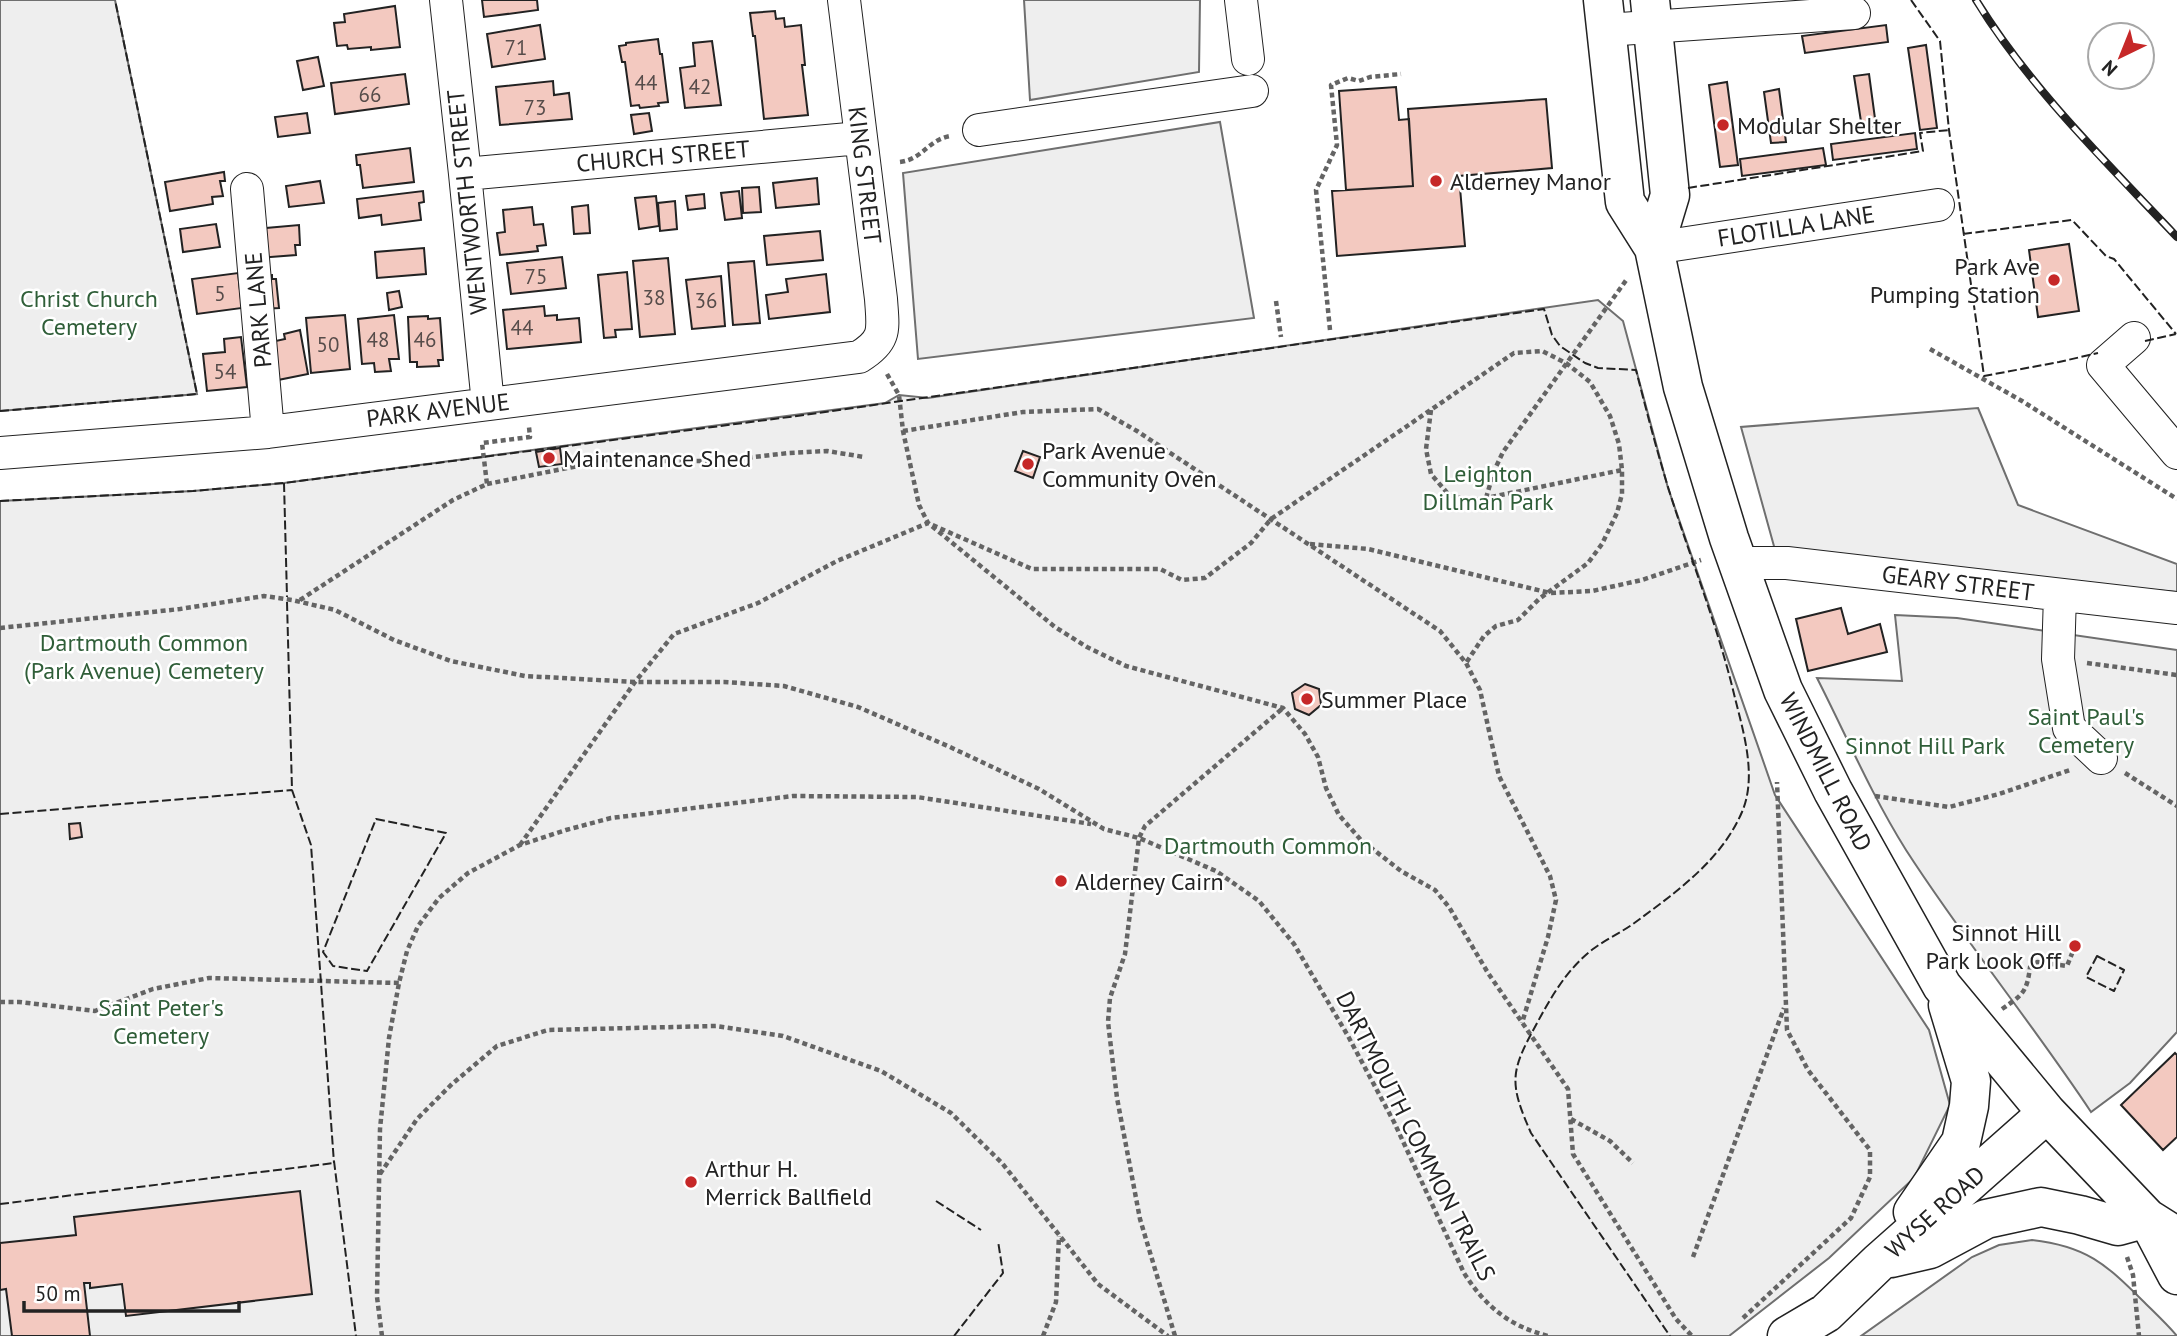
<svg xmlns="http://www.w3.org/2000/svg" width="2177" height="1336" viewBox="0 0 2177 1336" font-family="'PT Sans',sans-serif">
  <rect width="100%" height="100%" fill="#fff"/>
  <path fill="#eee" stroke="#6f6f6f" stroke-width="2" d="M 0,0 L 115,0 L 197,394 L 0,411 Z
    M 1024,0 L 1200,0 L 1199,72 L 1030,100 Z
    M 1220,122 L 1254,318 L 918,359 L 903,173 Z
    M 1598,300 L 1623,321 L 1668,488 L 1775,795 L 1929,1030 L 1950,1105 L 1914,1178 L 1829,1258 L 1729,1336 L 0,1336 L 0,501 L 193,491 L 284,483 L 885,403 L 899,395 L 928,398 Z
    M 1978,408 L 2018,505 L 2177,564 L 2177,592 L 1777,557 L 1741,427 Z
    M 1895,615 L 1957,618 L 2177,650 L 2177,1032 L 2130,1083 L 2091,1112 C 2032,1023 1964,940 1906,850 C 1872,796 1846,735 1817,678 L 1902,681 Z
    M 2032,1240 C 2086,1246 2106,1264 2143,1301 C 2154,1312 2167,1324 2177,1336 L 1861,1336 L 1972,1257 L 1999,1245 Z"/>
  <path fill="#f3c9c0" stroke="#222" stroke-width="2" d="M 482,0 L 537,0 L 538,10 L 484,17 Z
    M 395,6 L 400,47 L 371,50 L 371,47 L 348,49 L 347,45 L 337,46 L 334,23 L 345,22 L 344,14 Z
    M 775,11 L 776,19 L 784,18 L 785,27 L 801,25 L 805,65 L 802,65 L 808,115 L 764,119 L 755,36 L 753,36 L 750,13 Z
    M 540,25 L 545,59 L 492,67 L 487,34 Z
    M 1886,25 L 1888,42 L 1805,53 L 1802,36 Z
    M 658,39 L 660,54 L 662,54 L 668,102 L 658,103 L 659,106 L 640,108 L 639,105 L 631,106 L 625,62 L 622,62 L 619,46 L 626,45 L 626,43 Z
    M 712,41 L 721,105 L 685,108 L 680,68 L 695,66 L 693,43 Z
    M 1926,45 L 1937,128 L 1920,130 L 1908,48 Z
    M 318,57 L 324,86 L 303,90 L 297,61 Z
    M 405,74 L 409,104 L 335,114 L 331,83 Z
    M 1869,74 L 1876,126 L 1862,128 L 1854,76 Z
    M 553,81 L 554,95 L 569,93 L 572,119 L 500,125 L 496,87 Z
    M 1727,82 L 1738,165 L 1720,167 L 1709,85 Z
    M 1396,87 L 1399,120 L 1409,119 L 1413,186 L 1346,190 L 1339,91 Z
    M 1779,89 L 1786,142 L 1771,143 L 1764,92 Z
    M 1546,99 L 1552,168 L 1459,176 L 1465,246 L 1337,256 L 1332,191 L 1413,186 L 1408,109 Z
    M 307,113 L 310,133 L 278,137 L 275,117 Z
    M 649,113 L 652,131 L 634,134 L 631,115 Z
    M 1915,133 L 1917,149 L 1833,160 L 1831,144 Z
    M 410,148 L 414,182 L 363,188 L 360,165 L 357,165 L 356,155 Z
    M 1823,148 L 1826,165 L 1742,176 L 1740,159 Z
    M 224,172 L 225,181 L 220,181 L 223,196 L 212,197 L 213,204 L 170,211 L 165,182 Z
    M 817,178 L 819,204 L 776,208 L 773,183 Z
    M 320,181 L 324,203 L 289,207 L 286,186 Z
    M 759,187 L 761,212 L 743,213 L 742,188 Z
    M 423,191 L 424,202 L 419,203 L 421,220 L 382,225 L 381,215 L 359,218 L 357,199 Z
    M 739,191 L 742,218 L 725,220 L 721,193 Z
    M 704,194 L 705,208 L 688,210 L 686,196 Z
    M 656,196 L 659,226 L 639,229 L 635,198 Z
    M 675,201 L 677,229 L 660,231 L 658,203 Z
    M 588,205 L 590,233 L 574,234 L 572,207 Z
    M 532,207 L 534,225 L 543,224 L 546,245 L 537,246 L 538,251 L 500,255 L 497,233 L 505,232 L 503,210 Z
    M 216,224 L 220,247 L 183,252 L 180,229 Z
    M 299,225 L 300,245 L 295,245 L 296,255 L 258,258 L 255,229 Z
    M 820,231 L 823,260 L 767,265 L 764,236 Z
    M 2069,244 L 2079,311 L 2038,317 L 2029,250 Z
    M 424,248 L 426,274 L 377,278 L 375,252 Z
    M 562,257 L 566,288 L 511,294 L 507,263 Z
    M 668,258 L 675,334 L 640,337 L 633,261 Z
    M 754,261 L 760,323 L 733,325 L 728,263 Z
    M 627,272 L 632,329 L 615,330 L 616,337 L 604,338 L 598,275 Z
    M 238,273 L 242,308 L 197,314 L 192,279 Z
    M 826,274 L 830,312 L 769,319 L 766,295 L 788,292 L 786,279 Z
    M 272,275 L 272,279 L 276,279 L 279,308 L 261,309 L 261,276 Z
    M 721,276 L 725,326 L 692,329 L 686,280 Z
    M 399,291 L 402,307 L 389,310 L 387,293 Z
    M 544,306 L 545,316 L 557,315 L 557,320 L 579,318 L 581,342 L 507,349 L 503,310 Z
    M 345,315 L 350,369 L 311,373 L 306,318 Z
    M 394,315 L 399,359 L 389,359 L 391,371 L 375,372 L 374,363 L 362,364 L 358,319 Z
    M 428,316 L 428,319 L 440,318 L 443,360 L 438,360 L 439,366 L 417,367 L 417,362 L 410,362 L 408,317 Z
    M 300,330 L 308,374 L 278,380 L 271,342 L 285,339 L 284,334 Z
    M 241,337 L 247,387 L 207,391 L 203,354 L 225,352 L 224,339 Z
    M 560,448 L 562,464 L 539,467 L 536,452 Z
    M 1023,451 L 1040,457 L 1033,478 L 1015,471 Z
    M 1841,608 L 1848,634 L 1880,624 L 1887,652 L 1808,671 L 1796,619 Z
    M 1305,684 L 1319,689 L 1321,705 L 1309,715 L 1295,709 L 1292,693 Z
    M 80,823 L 82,837 L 70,839 L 69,824 Z
    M 2175,1053 L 2177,1055 L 2177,1137 L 2163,1150 L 2121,1105 Z
    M 300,1191 L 312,1294 L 126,1316 L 122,1284 L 90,1288 L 90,1283 L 84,1283 L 90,1336 L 12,1336 L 6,1289 L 0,1290 L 0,1243 L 76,1235 L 74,1217 Z"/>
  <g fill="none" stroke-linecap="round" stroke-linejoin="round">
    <g stroke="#222" stroke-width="34">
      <path id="minor" d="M 446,0 L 465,174 L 488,404
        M 1241,0 L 1248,59
        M 1606,30 L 1854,13
        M 979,130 L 1252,91
        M 465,174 L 860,138
        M 247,189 L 268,432
        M 1654,248 L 1938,205
        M 2134,338 L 2103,365 L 2177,453
        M 0,453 L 268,432 L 859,357 C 887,340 883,329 881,299 L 844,0
        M 1738,563 L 1787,563 L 2177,608
        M 2060,595 L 2058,659 L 2069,728 L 2101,758"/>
    </g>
    <g stroke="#222" stroke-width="41">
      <path id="major" d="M 1603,0 L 1625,202 L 1654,248 L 1683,387 L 1729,538 L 1783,690 L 1833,791 L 1942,986 L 2047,1113 L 2147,1218 L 2177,1237
        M 1650,0 L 1670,195 L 1654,248
        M 1913,1212 L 1961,1142 L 1969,1106 L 1971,1081 L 1948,1005
        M 2147,1218 L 2177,1275
        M 1891,1258 L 1930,1249 L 1986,1219 L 2041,1207 L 2080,1215 L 2118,1226 L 2147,1218
        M 1787,1336 L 1826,1313 L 1879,1262 L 2047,1113"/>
    </g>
    <path stroke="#646464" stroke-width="4.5" stroke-dasharray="5 3.5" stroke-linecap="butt" d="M 900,162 C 923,159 928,140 950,136
      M 1276,301 L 1281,337
      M 1330,330 L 1316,190 L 1337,145 L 1331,85 L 1348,78 L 1359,81 L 1370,77 L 1401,74
      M 1930,349 L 2022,401 L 2177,499
      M 887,374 L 899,395 L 903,431 L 919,505 L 928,523 L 1055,627 L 1087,647 L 1126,666 L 1283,708 L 1305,734 L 1318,757 L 1326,788 L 1339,815 L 1361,840 L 1383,857 L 1401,871 L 1435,890 L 1449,907 L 1488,973 L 1568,1089 L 1573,1154 L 1676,1319 L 1692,1336
      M 1431,410 L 1426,449 L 1431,474 L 1449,495 L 1472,501 L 1622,470
      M 903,431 L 1023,412 L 1098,409 L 1137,431 L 1440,631 L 1466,663 L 1480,690 L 1499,776 L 1550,876 L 1556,900 L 1548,937 L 1522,1023
      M 487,484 L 623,457 L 659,461 L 719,461 L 789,453 L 827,451 L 864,457
      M 1486,498 L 1494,471 L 1503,452 L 1627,279
      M 1310,544 L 1368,549 L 1550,593 L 1592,591 L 1642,580 L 1701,560
      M 300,600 L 453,500 L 487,484 L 482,443 L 530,437 L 529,427
      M 0,628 L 180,609 L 264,596 L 292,600 L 335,610 L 394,640 L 451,661 L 525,676 L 635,682 L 724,682 L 784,686 L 858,707 L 950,747 L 1039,789 L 1104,829 L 1139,838 L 1216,871 L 1259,901 L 1294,944 L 1348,1036 L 1394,1122 L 1464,1273 C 1485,1306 1509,1326 1548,1336
      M 2087,663 L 2177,675
      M 2125,773 L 2177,806
      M 1875,796 L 1949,807 L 1999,794 L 2070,770
      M 520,845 L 635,682 L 674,634 L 758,603 L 837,561 L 928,523 L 1032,569 L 1160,569 L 1182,580 L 1205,578 L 1251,543 L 1271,519 L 1514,353 L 1542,351 L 1566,363 L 1590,382 L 1610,416 L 1619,444 L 1622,470 L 1622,494 L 1617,513 L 1602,544 L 1588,563 L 1539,599 L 1518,620 L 1496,626 L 1484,636 L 1466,663
      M 0,1002 L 19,1002 L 95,1011 L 153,989 L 209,978 L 399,983
      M 2002,1009 C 2022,995 2027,993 2030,967 L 2037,962 L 2067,966 L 2075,946
      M 1571,1119 L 1610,1141 L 1633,1163
      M 380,1174 L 417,1119 L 452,1084 L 497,1046 L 548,1030 L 716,1026 L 783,1036 L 881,1071 L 951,1113 L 1002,1163 L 1098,1284 L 1168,1336
      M 1693,1257 L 1784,1008
      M 2127,1257 L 2133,1275 L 2139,1336
      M 1743,1318 L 1851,1218 L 1870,1177 L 1870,1150 L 1808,1070 L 1787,1030 L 1777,782
      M 382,1336 L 377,1297 L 380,1129 L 389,1038 L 399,983 L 407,951 L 418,926 L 439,898 L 468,873 L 520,845 L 566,830 L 611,818 L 793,796 L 917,797 L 1091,824
      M 1043,1336 L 1056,1302 L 1059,1236
      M 1175,1336 L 1140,1219 L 1117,1098 L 1108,1022 L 1110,998 L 1125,954 L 1139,838 L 1145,826 L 1283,708"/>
    <use href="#minor" stroke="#fff" stroke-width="32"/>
    <use href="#major" stroke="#fff" stroke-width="38"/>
    <g stroke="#222" stroke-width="8">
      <path id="rail" d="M 1976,0 C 2030,88 2106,162 2177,237"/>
    </g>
    <use href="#rail" stroke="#fff" stroke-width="5" stroke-dasharray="16" stroke-linecap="butt"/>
    <path stroke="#222" stroke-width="2" stroke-dasharray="9 3.5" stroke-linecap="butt" d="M 1911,0 L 1940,41 L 1949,130 L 1984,376 L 2059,362 L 2098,353
      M 1688,188 L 1923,151 L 1920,133 L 1949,130
      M 1963,234 L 2072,220 L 2106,256 L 2114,259 L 2176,334
      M 2145,341 L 2176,334
      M 0,411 L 197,394 L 115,0
      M 284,483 L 287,597
      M 0,501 L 193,491 L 284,483 L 797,416 L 1544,309 L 1552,335 L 1560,346 L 1585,363 L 1598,368 L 1636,370 C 1646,409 1656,448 1668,487 C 1690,558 1718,626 1735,698 C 1744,734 1757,777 1742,812 C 1721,861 1675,893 1633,924 C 1620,933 1605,940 1593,949 C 1567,969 1551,997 1536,1025 C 1510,1072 1509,1083 1531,1133 L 1670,1336
      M 287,602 L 292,790 L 311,845 L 334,1163
      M 0,814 L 292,790
      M 376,819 L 446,833 L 367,971 L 333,966 L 323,952 Z
      M 2097,956 L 2124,970 L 2114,991 L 2086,977 Z
      M 334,1161 L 356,1336
      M 936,1201 L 981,1230
      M 0,1204 L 334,1163
      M 954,1336 L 1003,1273 L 998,1241"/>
  </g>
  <g fill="#c62828" stroke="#fff" stroke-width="2.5">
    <circle cx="1723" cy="125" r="7"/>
    <circle cx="1436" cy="181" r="7"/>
    <circle cx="2054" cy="280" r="7"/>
    <circle cx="549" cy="458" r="7"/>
    <circle cx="1028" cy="464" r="7"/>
    <circle cx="1307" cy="699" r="7"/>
    <circle cx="1061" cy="881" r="7"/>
    <circle cx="2075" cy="946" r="7"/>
    <circle cx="691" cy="1182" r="7"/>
  </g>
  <g text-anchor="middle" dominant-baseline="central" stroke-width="5" stroke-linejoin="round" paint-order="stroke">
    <g font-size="21" fill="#564c4a">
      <text x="516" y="47">71</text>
      <text x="646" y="82">44</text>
      <text x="700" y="86">42</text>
      <text x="370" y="94">66</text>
      <text x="535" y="107">73</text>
      <text x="536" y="276">75</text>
      <text x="220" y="293">5</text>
      <text x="654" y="297">38</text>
      <text x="706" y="300">36</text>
      <text x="522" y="327">44</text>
      <text x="378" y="339">48</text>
      <text x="425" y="339">46</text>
      <text x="328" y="344">50</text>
      <text x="225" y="371">54</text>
    </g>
    <g font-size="24" fill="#222" stroke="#fff" text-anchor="start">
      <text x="1737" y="125">Modular Shelter</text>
      <text x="1450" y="181">Alderney Manor</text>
      <text x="2040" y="266" text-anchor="end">Park Ave<tspan x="2040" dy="28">Pumping Station</tspan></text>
      <text x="1042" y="450">Park Avenue<tspan x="1042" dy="28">Community Oven</tspan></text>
      <text x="563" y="458">Maintenance Shed</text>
      <text x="1321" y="699">Summer Place</text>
      <text x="1075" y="881">Alderney Cairn</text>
      <text x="2061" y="932" text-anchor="end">Sinnot Hill<tspan x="2061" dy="28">Park Look Off</tspan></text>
      <text x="705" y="1168">Arthur H.<tspan x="705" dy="28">Merrick Ballfield</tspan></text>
    </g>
    <g font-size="24" fill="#222" stroke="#fff">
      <text transform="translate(663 156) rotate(-5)">CHURCH STREET</text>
      <text transform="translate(865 175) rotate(83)">KING STREET</text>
      <text transform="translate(467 202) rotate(-96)">WENTWORTH STREET</text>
      <text transform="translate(1796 226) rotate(-9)">FLOTILLA LANE</text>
      <text transform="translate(258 310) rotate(-95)">PARK LANE</text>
      <text transform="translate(438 410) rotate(-7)">PARK AVENUE</text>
      <text transform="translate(1958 583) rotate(7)">GEARY STREET</text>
      <text transform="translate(1826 772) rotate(63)">WINDMILL ROAD</text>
      <text transform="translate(1416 1136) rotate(63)">DARTMOUTH COMMON TRAILS</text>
      <text transform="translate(1935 1212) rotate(-42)">WYSE ROAD</text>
    </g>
    <g font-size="24" fill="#2f5e38" stroke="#fff">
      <text x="89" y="298">Christ Church<tspan x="89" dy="28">Cemetery</tspan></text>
      <text x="1488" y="473">Leighton<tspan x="1488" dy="28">Dillman Park</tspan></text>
      <text x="144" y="642">Dartmouth Common<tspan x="144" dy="28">(Park Avenue) Cemetery</tspan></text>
      <text x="2086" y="716">Saint Paul's<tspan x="2086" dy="28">Cemetery</tspan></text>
      <text x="1925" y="745">Sinnot Hill Park</text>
      <text x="1268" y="845">Dartmouth Common</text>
      <text x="161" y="1007">Saint Peter's<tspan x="161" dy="28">Cemetery</tspan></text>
    </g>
  </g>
  <g transform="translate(2121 56) rotate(223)"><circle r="33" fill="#ffffff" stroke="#a7a7a7" stroke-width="2"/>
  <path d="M0-5L12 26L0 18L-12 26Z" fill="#c62828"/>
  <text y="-10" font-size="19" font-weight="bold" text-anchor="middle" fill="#222222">N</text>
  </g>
  <path d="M24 1301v10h215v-10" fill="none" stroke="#222222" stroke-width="3.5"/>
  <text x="35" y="1301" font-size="21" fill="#222222" stroke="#ffffff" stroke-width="5" paint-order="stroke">50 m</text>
</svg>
